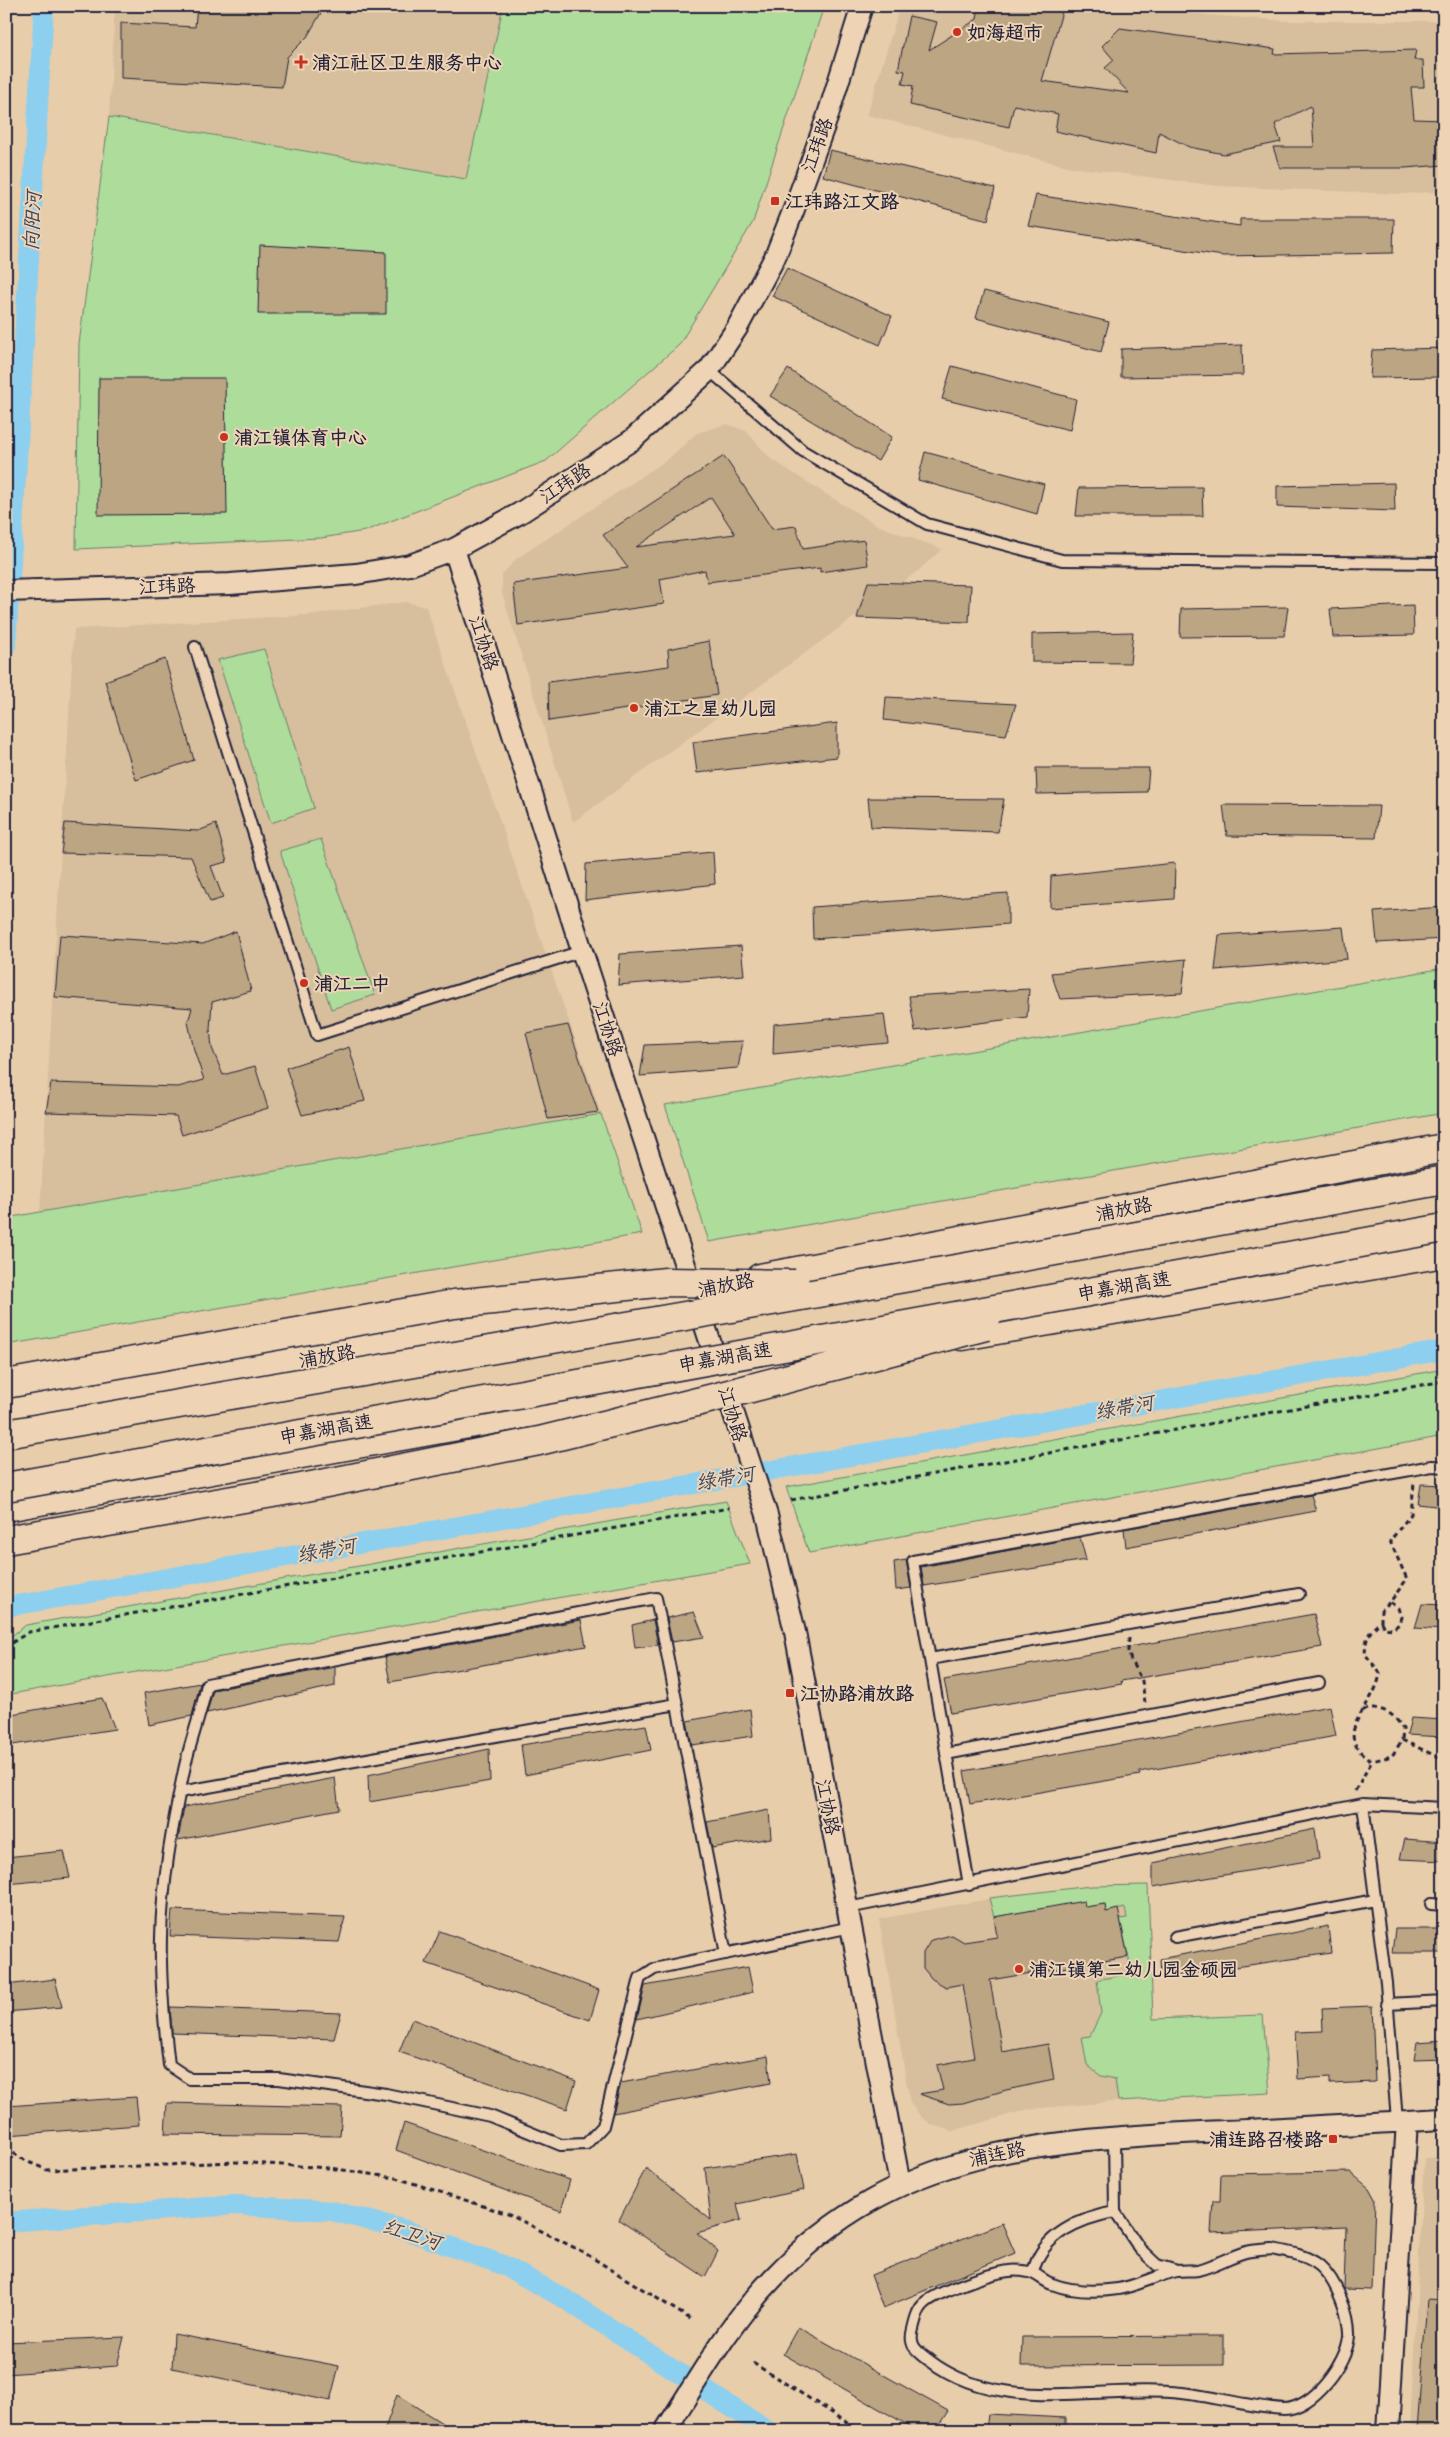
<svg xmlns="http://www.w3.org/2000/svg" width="1450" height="2437" viewBox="0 0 1450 2437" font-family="Itim,'LXGW WenKai TC',sans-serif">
  <rect width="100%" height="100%" fill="#e8cdaa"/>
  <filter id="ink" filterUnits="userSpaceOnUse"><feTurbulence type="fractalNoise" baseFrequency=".02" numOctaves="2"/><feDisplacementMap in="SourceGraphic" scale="10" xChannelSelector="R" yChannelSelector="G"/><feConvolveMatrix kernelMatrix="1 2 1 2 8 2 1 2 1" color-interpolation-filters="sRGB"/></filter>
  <g filter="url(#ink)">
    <path fill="#d7be9c" d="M 115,6 L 503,6 L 466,179 L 109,117 Z
      M 900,6 L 1147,6 L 1206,15 L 1287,21 L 1444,21 L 1444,191 L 1402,194 L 1218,186 L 1071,167 L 867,115 Z
      M 727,424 L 746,431 L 770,458 L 824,493 L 879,526 L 942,549 L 919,570 L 573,822 L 502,593 L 502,575 L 516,559 L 667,460 L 697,433 Z
      M 406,602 L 426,607 L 601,1114 L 40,1212 L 74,629 L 308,615 Z
      M 1148,1885 L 1153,2019 L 1160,2098 L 1029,2109 L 952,2131 L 932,2125 L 921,2117 L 910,2103 L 879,1919 L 1005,1896 L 1091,1886 Z
      M 1444,2157 L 1444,2431 L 1410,2431 L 1424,2158 Z"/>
    <path fill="#addc9b" stroke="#687f6b" d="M 503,6 L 824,6 L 753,222 L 679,345 L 546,461 L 365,531 L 321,538 L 76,549 L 79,344 L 109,117 L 466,179 Z
      M 264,649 L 314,808 L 271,823 L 218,660 Z
      M 321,839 L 375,995 L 331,1009 L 280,851 Z
      M 1444,968 L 1444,1113 L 709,1242 L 665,1105 Z
      M 601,1114 L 642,1234 L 6,1345 L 6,1218 Z
      M 1444,1369 L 1444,1436 L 809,1553 L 786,1487 Z
      M 726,1501 L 750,1564 L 11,1694 L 6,1691 L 6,1640 L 26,1625 Z
      M 1148,1885 L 1153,2019 L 1263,2015 L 1270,2093 L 1118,2101 L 1115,2079 L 1101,2076 L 1087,2065 L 1082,2037 L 1090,2036 L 1101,2013 L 1097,1980 L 1132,1973 L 1120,1919 L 1127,1918 L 1125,1908 L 1106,1912 L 1104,1904 L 1085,1907 L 1084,1902 L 994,1917 L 989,1898 L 1091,1886 Z"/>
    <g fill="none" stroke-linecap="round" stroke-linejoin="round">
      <path stroke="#8dcfee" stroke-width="20" d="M 6,646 L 44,6
        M 6,1607 L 1444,1350
        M 6,2222 L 235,2205 L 332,2211 L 402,2229 L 503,2265 L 565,2299 L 768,2431"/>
    </g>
    <path fill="#bca582" stroke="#22223b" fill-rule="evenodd" d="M 197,6 L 325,6 L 307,37 L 287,57 L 282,87 L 121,78 L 121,23 L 195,27 Z
      M 979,6 L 1024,6 L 1062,12 L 1042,81 L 1129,93 L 1105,68 L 1114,60 L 1102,46 L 1120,28 L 1275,49 L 1274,54 L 1416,50 L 1414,60 L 1423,60 L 1424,87 L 1411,87 L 1414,119 L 1444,120 L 1444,165 L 1405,168 L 1280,168 L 1273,147 L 1314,147 L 1311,106 L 1275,124 L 1281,142 L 1224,154 L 1189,147 L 1159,132 L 1156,153 L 1055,131 L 1058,114 L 1014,105 L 1009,127 L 910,105 L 913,86 L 902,84 L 905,71 L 898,70 L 909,16 L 937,22 L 929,50 L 977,19 Z
      M 830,150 L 995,188 L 988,220 L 823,176 Z
      M 1036,195 L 1240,226 L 1240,219 L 1394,219 L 1393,253 L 1223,256 L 1028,226 Z
      M 260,245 L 386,252 L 386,314 L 258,314 Z
      M 787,268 L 892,316 L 880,345 L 772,296 Z
      M 984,291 L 1109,322 L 1101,352 L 976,318 Z
      M 1242,345 L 1243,375 L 1121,377 L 1121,349 Z
      M 1444,348 L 1444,377 L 1370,378 L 1372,350 Z
      M 952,366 L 1076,399 L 1070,430 L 942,399 Z
      M 788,369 L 892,437 L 878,461 L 770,396 Z
      M 99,378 L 225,378 L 227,514 L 98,515 Z
      M 925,452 L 1044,484 L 1037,514 L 918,480 Z
      M 724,456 L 772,529 L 796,526 L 803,549 L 864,540 L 868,565 L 820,572 L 820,568 L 707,582 L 705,570 L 660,579 L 664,604 L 518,625 L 513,584 L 628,568 L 603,535 ZM 711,497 L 735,534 L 636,547 Z
      M 1394,483 L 1395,511 L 1277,507 L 1277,486 Z
      M 1202,487 L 1203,516 L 1076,516 L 1079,488 Z
      M 868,582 L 971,585 L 969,622 L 857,618 Z
      M 1413,605 L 1414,635 L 1333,637 L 1330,609 Z
      M 1288,607 L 1284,636 L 1180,637 L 1181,609 Z
      M 1133,632 L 1130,663 L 1032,662 L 1032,634 Z
      M 709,641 L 717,695 L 549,721 L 548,682 L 669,666 L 668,649 Z
      M 165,659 L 194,760 L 136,780 L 105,681 Z
      M 886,697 L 1016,704 L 1006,735 L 884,720 Z
      M 837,723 L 837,757 L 697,773 L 693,742 Z
      M 1036,768 L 1149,768 L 1147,792 L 1037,794 Z
      M 868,798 L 1004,799 L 998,832 L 871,827 Z
      M 1223,805 L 1379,806 L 1376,838 L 1227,836 Z
      M 65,823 L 198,831 L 216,824 L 227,862 L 211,866 L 223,898 L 210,902 L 191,857 L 61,853 Z
      M 713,852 L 715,884 L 585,900 L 586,864 Z
      M 1175,863 L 1174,899 L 1050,908 L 1051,876 Z
      M 1008,893 L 1008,924 L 813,939 L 812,907 Z
      M 1444,907 L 1444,939 L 1377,943 L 1374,912 Z
      M 1343,927 L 1347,959 L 1215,970 L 1219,935 Z
      M 236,931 L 251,991 L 212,1002 L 210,1029 L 212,1048 L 223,1075 L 255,1066 L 268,1108 L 182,1135 L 176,1116 L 46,1112 L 51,1083 L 178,1087 L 204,1080 L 194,1050 L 188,1022 L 192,1008 L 55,997 L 60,935 L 203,944 Z
      M 741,946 L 744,975 L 618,985 L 620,954 Z
      M 1186,959 L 1182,993 L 1060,999 L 1051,973 Z
      M 1029,989 L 1027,1017 L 915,1031 L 909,996 Z
      M 884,1014 L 888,1043 L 773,1054 L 774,1024 Z
      M 568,1025 L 598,1112 L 548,1119 L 526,1033 Z
      M 743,1041 L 738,1068 L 640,1076 L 645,1045 Z
      M 349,1047 L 365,1101 L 302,1115 L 286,1068 Z
      M 1421,1484 L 1444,1485 L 1444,1507 L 1418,1504 Z
      M 1311,1495 L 1316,1511 L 1126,1547 L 1124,1529 Z
      M 1080,1537 L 1086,1560 L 924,1586 L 921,1567 Z
      M 906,1560 L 911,1588 L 896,1590 L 894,1562 Z
      M 1422,1604 L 1444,1605 L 1444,1630 L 1415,1628 Z
      M 694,1612 L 704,1637 L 672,1642 L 667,1618 Z
      M 1314,1614 L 1322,1647 L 1121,1681 L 1122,1684 L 951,1713 L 944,1680 Z
      M 581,1620 L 586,1646 L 390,1682 L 385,1657 Z
      M 653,1620 L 658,1645 L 635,1648 L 632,1625 Z
      M 335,1667 L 335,1686 L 207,1713 L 213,1690 Z
      M 200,1683 L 192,1716 L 149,1725 L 144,1693 Z
      M 102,1698 L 115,1729 L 6,1746 L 6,1715 Z
      M 1330,1706 L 1336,1736 L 1139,1772 L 1140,1775 L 970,1804 L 964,1771 Z
      M 750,1709 L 753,1736 L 692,1745 L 687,1721 Z
      M 1411,1718 L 1444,1720 L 1444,1737 L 1407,1735 Z
      M 646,1725 L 651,1750 L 525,1775 L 521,1745 Z
      M 489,1749 L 490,1781 L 369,1802 L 368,1775 Z
      M 335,1778 L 339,1809 L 178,1840 L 184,1807 Z
      M 769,1810 L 771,1838 L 712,1848 L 707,1822 Z
      M 1315,1829 L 1319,1859 L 1153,1887 L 1153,1863 Z
      M 1405,1839 L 1444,1842 L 1444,1861 L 1400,1859 Z
      M 64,1851 L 70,1878 L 6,1884 L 6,1857 Z
      M 1084,1901 L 1085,1907 L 1105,1904 L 1106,1912 L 1118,1909 L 1128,1957 L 990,1980 L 1002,2052 L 1048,2044 L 1054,2080 L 1006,2090 L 963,2103 L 949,2104 L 919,2094 L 943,2090 L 937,2065 L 974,2058 L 962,1984 L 946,1987 L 932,1979 L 923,1968 L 923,1953 L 931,1940 L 952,1935 L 964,1942 L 997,1937 L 994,1917 Z
      M 172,1910 L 345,1917 L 339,1942 L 170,1936 Z
      M 1328,1926 L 1331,1953 L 1161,1978 L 1160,1959 Z
      M 1395,1929 L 1444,1929 L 1444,1953 L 1392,1953 Z
      M 440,1931 L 599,1990 L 590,2020 L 426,1963 Z
      M 748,1967 L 753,1992 L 637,2019 L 645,1986 Z
      M 55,1979 L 62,2007 L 6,2012 L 6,1985 Z
      M 1372,2006 L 1375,2082 L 1330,2084 L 1330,2077 L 1298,2079 L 1295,2032 L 1323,2031 L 1322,2008 Z
      M 170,2007 L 341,2013 L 334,2039 L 172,2033 Z
      M 412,2019 L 576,2081 L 567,2109 L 399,2052 Z
      M 1444,2040 L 1444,2059 L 1414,2060 L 1417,2042 Z
      M 768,2056 L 771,2083 L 613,2113 L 621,2083 Z
      M 136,2097 L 139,2125 L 7,2135 L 7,2106 Z
      M 167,2103 L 342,2107 L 340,2136 L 165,2134 Z
      M 404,2123 L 570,2180 L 561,2211 L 396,2150 Z
      M 797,2154 L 804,2190 L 737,2204 L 741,2220 L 697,2233 L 718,2251 L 705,2277 L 619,2220 L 646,2168 L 711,2220 L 705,2168 Z
      M 1350,2172 L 1369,2188 L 1375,2199 L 1372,2290 L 1344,2289 L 1346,2227 L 1211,2233 L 1213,2201 L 1220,2201 L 1221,2174 Z
      M 1002,2223 L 1015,2253 L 883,2308 L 871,2275 Z
      M 1427,2300 L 1444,2301 L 1444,2431 L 1417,2431 Z
      M 798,2327 L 948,2411 L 935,2431 L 918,2431 L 783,2354 Z
      M 174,2334 L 339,2366 L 330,2401 L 172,2368 Z
      M 1224,2336 L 1224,2365 L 1021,2366 L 1022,2337 Z
      M 124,2337 L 117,2366 L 6,2374 L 6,2342 Z
      M 397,2395 L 455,2431 L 384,2431 Z
      M 988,2414 L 1066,2418 L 1066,2431 L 986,2431 Z"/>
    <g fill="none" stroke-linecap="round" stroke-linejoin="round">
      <g stroke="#22223b" stroke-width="14">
        <path id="service" d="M 709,370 L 803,451 L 927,524 L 1062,560 L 1444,563
          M 195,647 L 317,1035 L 582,951
          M 930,1659 L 1299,1594
          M 946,1754 L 1319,1683
          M 180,1792 L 677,1704
          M 1363,1804 L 1444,1808
          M 969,1885 L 913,1561 L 1432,1466 L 1444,1467
          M 1431,1904 L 1444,1905
          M 848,1908 L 1363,1804 L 1386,1983 L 1397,2121
          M 1175,1937 L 1375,1900
          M 726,1954 L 656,1598 L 207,1684 C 201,1715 189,1744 183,1775 C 172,1828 162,1883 161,1937 C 160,1979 164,2023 169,2065 L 190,2079 L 279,2079 L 386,2094 L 490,2116 L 561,2145 L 586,2144 L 603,2126 L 640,1978 L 654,1969 L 851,1927
          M 1387,2004 L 1444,2001
          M 1114,2137 L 1115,2212 L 1140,2249 L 1157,2265 L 1177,2271
          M 1272,2249 C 1288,2252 1307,2255 1320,2266 C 1336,2280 1350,2315 1349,2336 C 1347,2363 1313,2409 1284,2409 C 1249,2407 1216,2397 1182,2393 C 1099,2384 1003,2416 930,2361 C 917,2351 908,2346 913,2329 C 915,2321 917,2311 923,2305 C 935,2292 991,2273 1009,2271 C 1015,2270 1023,2271 1029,2272 C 1038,2274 1043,2281 1052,2284 C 1073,2292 1096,2292 1118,2289 C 1138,2286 1157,2275 1177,2271 C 1184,2270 1191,2271 1198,2270 C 1215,2266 1230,2256 1246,2252 C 1254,2250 1264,2250 1272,2249 Z
          M 1033,2273 C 1041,2234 1081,2218 1115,2212"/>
      </g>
      <g stroke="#22223b" stroke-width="24">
        <path id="minor" d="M 454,549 L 582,951 L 767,1515 L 795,1632 L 900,2184
          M 6,591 L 230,584 L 356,574 L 410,565 L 454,549 L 520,513 L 632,440 L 709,370 L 737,328 L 775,257 L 794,209 L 827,118 L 862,6
          M 665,2431 C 699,2378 730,2322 774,2277 C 900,2144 1053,2140 1223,2131 C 1297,2128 1370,2123 1444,2119
          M 1388,2431 L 1407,2121"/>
      </g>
      <g stroke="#22223b" stroke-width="31">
        <path id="secondary" d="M 760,1278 L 1444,1148
          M 962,1336 L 1444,1253
          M 6,1412 L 703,1289
          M 6,1507 L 797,1365"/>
      </g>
      <path stroke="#22223b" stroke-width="3" stroke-dasharray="5 4" stroke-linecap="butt" d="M 791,1500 L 1444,1381
        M 1381,1622 L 1384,1628 L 1393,1629 L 1399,1624 L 1401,1617 L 1398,1608 L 1390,1602
        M 1129,1638 L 1128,1651 L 1131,1661 L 1142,1681 L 1145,1703
        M 6,1650 L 13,1642 L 29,1632 L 729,1508
        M 1363,1710 C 1383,1707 1392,1711 1403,1729 L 1402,1740 L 1392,1756 L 1372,1761
        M 1402,1740 L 1436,1756 L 1444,1764
        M 1355,1791 L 1372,1761 C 1327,1732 1376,1708 1380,1673 L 1365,1654 C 1366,1639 1367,1632 1381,1622 L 1381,1610 L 1390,1602 L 1407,1579 L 1390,1541 L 1411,1514 L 1414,1483
        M 6,2148 L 22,2159 L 47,2170 L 235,2162 L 329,2168 L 397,2178 L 508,2214 L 583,2252 L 692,2320
        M 753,2363 L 861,2431"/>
      <use href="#service" stroke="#eed4b5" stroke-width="10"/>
      <use href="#minor" stroke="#eed4b5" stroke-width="20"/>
      <use href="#secondary" stroke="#eed4b5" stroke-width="28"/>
      <g stroke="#22223b" stroke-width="31" stroke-linecap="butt">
        <path id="motorway-bridge" d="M 6,1384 L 454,1304 L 666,1282 L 795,1284
          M 6,1434 L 967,1267 L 1444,1180
          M 6,1487 L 1444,1228
          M 6,1540 L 301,1488 L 539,1441 L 717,1397 L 986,1326"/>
      </g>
      <use href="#motorway-bridge" stroke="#eed4b5" stroke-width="28"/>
    </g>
  </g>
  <g fill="#c8321e" stroke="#eed4b5" stroke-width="2">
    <circle cx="957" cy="32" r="5"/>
    <path d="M298.5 54.5h5v5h5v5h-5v5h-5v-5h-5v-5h5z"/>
    <rect x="770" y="196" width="10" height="10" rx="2.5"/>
    <circle cx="224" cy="437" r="5"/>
    <circle cx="634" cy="708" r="5"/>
    <circle cx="304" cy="983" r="5"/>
    <rect x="785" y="1688" width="10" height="10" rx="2.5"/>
    <circle cx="1019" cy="1969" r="5"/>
    <rect x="1328" y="2134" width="10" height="10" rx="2.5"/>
  </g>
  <g text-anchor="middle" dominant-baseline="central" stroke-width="4" stroke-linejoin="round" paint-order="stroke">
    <g font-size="19" font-weight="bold" fill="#22223b" stroke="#eed4b5" text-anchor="start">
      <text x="967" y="32">如海超市</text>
      <text x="312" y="62">浦江社区卫生服务中心</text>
      <text x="785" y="201">江玮路江文路</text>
      <text x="234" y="437">浦江镇体育中心</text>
      <text x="644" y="708">浦江之星幼儿园</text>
      <text x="314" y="983">浦江二中</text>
      <text x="800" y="1693">江协路浦放路</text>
      <text x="1029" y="1969">浦江镇第二幼儿园金硕园</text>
      <text x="1323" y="2139" text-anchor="end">浦连路召楼路</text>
    </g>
    <g font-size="19" fill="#22223b" stroke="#eed4b5">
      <text transform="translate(817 145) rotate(-70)">江玮路</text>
      <text transform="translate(565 483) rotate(-33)">江玮路</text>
      <text transform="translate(167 586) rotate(-2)">江玮路</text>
      <text transform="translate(484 643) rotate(72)">江协路</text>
      <text transform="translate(608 1029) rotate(72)">江协路</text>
      <text transform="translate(1124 1209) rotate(-11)">浦放路</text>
      <text transform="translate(726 1285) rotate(-11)">浦放路</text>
      <text transform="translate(1124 1286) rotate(-10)">申嘉湖高速</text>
      <text transform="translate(327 1356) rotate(-10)">浦放路</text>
      <text transform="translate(725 1357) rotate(-10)">申嘉湖高速</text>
      <text transform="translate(733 1414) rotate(73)">江协路</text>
      <text transform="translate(326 1429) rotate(-10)">申嘉湖高速</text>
      <text transform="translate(828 1807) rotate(79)">江协路</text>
      <text transform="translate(997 2154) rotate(-12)">浦连路</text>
    </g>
    <g font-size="20" font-style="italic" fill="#37455f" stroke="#eed4b5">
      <text transform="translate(32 221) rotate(-87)">向阳河</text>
      <text transform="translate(1124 1407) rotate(-10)">绿带河</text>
      <text transform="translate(725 1478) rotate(-10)">绿带河</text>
      <text transform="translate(326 1550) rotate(-10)">绿带河</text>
      <text transform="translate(412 2234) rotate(18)">红卫河</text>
    </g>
  </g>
  <rect width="1450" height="2437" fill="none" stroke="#eed4b5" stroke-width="25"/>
  <rect x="12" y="12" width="1425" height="2412" fill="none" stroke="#22223b" stroke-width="2" filter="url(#ink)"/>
</svg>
